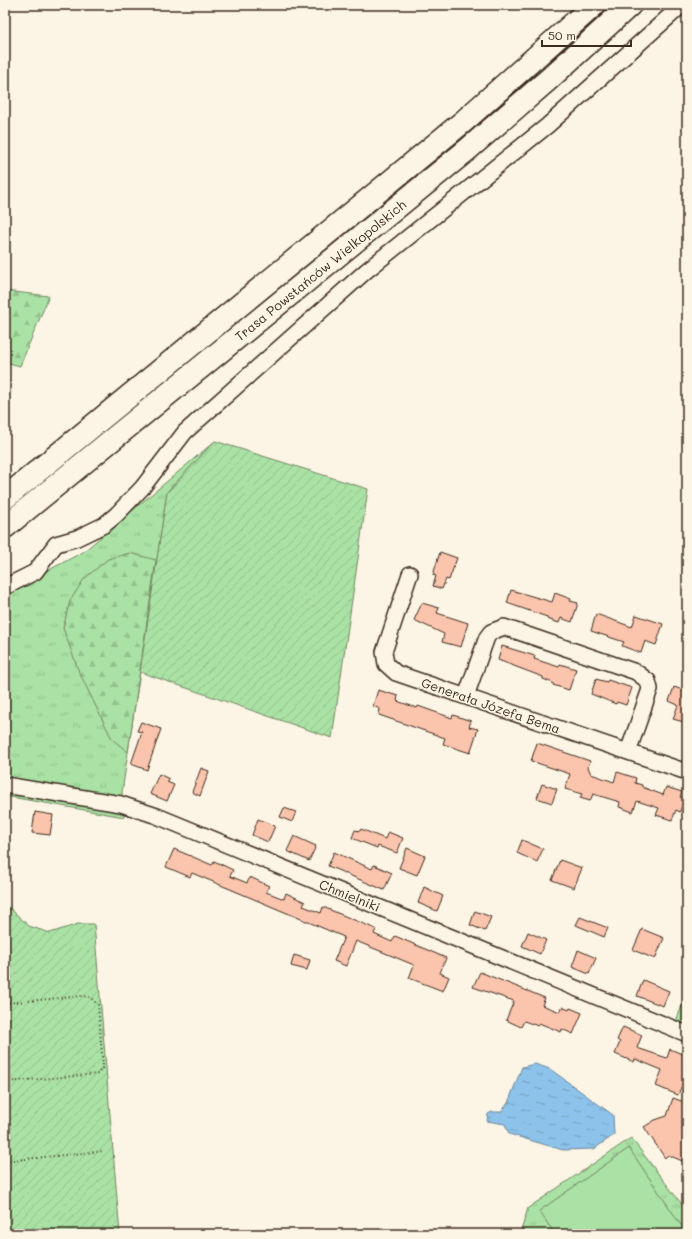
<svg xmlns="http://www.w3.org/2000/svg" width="692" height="1239" viewBox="0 0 692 1239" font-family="Mali,sans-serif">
  <defs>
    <pattern id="grass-tufts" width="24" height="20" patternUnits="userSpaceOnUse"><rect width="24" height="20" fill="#aae1a4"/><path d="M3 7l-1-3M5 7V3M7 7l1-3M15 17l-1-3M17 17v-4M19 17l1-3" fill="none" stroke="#93c18d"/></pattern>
    <pattern id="forest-firs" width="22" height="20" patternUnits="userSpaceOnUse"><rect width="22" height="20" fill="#aae1a4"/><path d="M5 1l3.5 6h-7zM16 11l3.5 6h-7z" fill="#93c18d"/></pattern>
    <pattern id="garden-furrows" width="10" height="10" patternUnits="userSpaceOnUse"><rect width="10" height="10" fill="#aae1a4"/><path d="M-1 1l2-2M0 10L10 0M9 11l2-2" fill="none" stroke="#93c18d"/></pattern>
    <pattern id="water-ripples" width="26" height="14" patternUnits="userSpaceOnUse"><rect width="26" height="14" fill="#8dc3eb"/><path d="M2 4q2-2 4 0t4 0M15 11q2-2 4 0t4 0" fill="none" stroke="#749fbe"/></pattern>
  </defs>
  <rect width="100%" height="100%" fill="#fcf5e5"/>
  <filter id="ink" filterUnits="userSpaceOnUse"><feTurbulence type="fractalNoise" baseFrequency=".025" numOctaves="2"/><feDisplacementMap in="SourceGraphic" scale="8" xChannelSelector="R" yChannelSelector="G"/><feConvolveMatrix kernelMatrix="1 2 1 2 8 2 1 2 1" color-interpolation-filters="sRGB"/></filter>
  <g filter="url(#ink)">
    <path fill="url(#grass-tufts)" stroke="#728661" d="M 215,441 L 167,492 L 122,792 L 124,817 L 5,796 L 5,593 L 83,552 Z
      M 687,993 L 687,1026 L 676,1021 Z
      M 631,1138 L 687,1211 L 687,1234 L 520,1234 L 528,1208 Z"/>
    <path fill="url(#forest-firs)" stroke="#728661" d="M 5,291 L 49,296 L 20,366 L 5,362 Z
      M 130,553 L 156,560 L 128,752 L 112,739 L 79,672 L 63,628 L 70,601 L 84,579 L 108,559 Z"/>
    <path fill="url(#garden-furrows)" stroke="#728661" d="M 215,441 L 368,489 L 332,738 L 140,672 L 167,492 Z
      M 5,904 L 29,926 L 50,933 L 78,924 L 94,924 L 120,1234 L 5,1234 Z"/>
    <path fill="#aae1a4" stroke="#728661" d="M 629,1148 L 687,1234 L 555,1234 L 539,1211 Z"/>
    <path fill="url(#water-ripples)" stroke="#6c8699" d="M 535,1064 L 550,1069 L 613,1115 L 614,1135 L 594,1149 L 563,1150 L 509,1134 L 505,1124 L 487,1121 L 488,1114 L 492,1112 L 501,1112 L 508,1103 L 522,1067 Z"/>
    <path fill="#fbc4ad" stroke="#3b2a1e" d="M 440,552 L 457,558 L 449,580 L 446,579 L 442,589 L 433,586 L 436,576 L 433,575 Z
      M 511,590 L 552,602 L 555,593 L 571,599 L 570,601 L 578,603 L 572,622 L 561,618 L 559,623 L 547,619 L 547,617 L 507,603 Z
      M 422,603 L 439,608 L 437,613 L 468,623 L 461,647 L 442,642 L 444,634 L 414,620 Z
      M 596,614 L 632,627 L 636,615 L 663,624 L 656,645 L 645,641 L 641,653 L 622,646 L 624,642 L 591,631 Z
      M 502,646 L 535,656 L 534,659 L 559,667 L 560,664 L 576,669 L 569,690 L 553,685 L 553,683 L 543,679 L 543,677 L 498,660 Z
      M 596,679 L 607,682 L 608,680 L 632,688 L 626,705 L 617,702 L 616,704 L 591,694 Z
      M 686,683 L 687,683 L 687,723 L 673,719 L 678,705 L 669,701 L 674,687 L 683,690 Z
      M 378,690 L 398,696 L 397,701 L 417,708 L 418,706 L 452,718 L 453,715 L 471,721 L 469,727 L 478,729 L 470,753 L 443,744 L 445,738 L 379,715 L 380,709 L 373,706 Z
      M 141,722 L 161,729 L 147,770 L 131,764 L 142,732 L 137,731 Z
      M 537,743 L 590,761 L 588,767 L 591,774 L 614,782 L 617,772 L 636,778 L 635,783 L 642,785 L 642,787 L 663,795 L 666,787 L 682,792 L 680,797 L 684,798 L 680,812 L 676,810 L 672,820 L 656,815 L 659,808 L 637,801 L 633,812 L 619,807 L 620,802 L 593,794 L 590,801 L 580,798 L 582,794 L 565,789 L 570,774 L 531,761 Z
      M 201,768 L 209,771 L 200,796 L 192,792 Z
      M 159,774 L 169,779 L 167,782 L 174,785 L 167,801 L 150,794 Z
      M 542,784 L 557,789 L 552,803 L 537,798 Z
      M 284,808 L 296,812 L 292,822 L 280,817 Z
      M 35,812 L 53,815 L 50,835 L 32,833 Z
      M 258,819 L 275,826 L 268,842 L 252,835 Z
      M 361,829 L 385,839 L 388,832 L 403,838 L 397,853 L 378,846 L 377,848 L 352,838 L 355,830 L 360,831 Z
      M 294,836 L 316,846 L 309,861 L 287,851 Z
      M 522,840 L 543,849 L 537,862 L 517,853 Z
      M 407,848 L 425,856 L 417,875 L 399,868 Z
      M 174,849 L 212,865 L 214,861 L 233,870 L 230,876 L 247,883 L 250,877 L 269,886 L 266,892 L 284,899 L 286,893 L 305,902 L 303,906 L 321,913 L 323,907 L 376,929 L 374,934 L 392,942 L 395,936 L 446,958 L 440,973 L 449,977 L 443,991 L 409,978 L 414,965 L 356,941 L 346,966 L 334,961 L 344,937 L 192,873 L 190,877 L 166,867 Z
      M 334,852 L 372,869 L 374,865 L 392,873 L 384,890 L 328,866 Z
      M 560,860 L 582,868 L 574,888 L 552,880 Z
      M 424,887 L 443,896 L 437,911 L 418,903 Z
      M 475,911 L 491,917 L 485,931 L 470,925 Z
      M 580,917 L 608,928 L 604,937 L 576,925 Z
      M 642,929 L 664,938 L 655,959 L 633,950 Z
      M 528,932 L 546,940 L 540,954 L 522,946 Z
      M 578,950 L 596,958 L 589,974 L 572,967 Z
      M 294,955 L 310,960 L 307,970 L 291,966 Z
      M 480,972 L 545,998 L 542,1005 L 560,1012 L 562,1007 L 569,1010 L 570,1008 L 582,1013 L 573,1034 L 562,1029 L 561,1032 L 539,1023 L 538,1026 L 524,1021 L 521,1027 L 506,1020 L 514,1001 L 473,987 Z
      M 643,980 L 669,991 L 663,1006 L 637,996 Z
      M 623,1027 L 642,1035 L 637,1048 L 667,1058 L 670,1049 L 687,1056 L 687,1073 L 678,1095 L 656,1086 L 662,1070 L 635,1059 L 634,1062 L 615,1054 L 620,1042 L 617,1040 Z
      M 673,1098 L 687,1103 L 687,1156 L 685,1162 L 668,1155 L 665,1158 L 644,1127 L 655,1120 L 667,1116 Z"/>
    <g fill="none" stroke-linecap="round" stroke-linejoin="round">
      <g stroke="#3b2a1e" stroke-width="18">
        <path id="minor" d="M 410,574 L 384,652 L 386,664 L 396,673 L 687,772
          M 5,587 L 35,572 L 56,544 L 77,538 L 104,525 L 116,515 L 142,488 L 185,432 L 366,271 L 547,126 L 682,5
          M 466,696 L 487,637 L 491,632 L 504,627 L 636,672 L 648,681 L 650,689 L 628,752
          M 5,785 L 121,804 L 157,816 L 687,1034"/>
      </g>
      <g stroke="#3b2a1e" stroke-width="25">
        <path id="highway" d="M 5,498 L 464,121 L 594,5
          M 5,527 L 467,150 L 549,79 L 630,5"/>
      </g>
      <path stroke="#3b2a1e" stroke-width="2" stroke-dasharray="1 3" stroke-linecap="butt" d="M 5,1003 L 82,996 L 90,997 L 98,1005 L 103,1067 L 98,1074 L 5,1082
        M 5,1161 L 104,1151"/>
      <use href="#minor" stroke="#fcf5e5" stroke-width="15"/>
      <use href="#highway" stroke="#fcf5e5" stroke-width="22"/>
    </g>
  </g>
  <g text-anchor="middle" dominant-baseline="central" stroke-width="3" stroke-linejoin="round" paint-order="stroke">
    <g font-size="13" fill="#3b2a1e" stroke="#fcf5e5">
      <text transform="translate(320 270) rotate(-39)">Trasa Powstańców Wielkopolskich</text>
      <text transform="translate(491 705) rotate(19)">Generała Józefa Bema</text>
      <text transform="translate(350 895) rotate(22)">Chmielniki</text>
    </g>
  </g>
  <rect width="692" height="1239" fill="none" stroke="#fcf5e5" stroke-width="20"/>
  <rect x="10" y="10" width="672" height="1219" fill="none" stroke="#3b2a1e" stroke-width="1.5" filter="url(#ink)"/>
  <path d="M542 40v6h89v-6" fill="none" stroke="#3b2a1e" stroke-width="2"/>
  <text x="548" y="40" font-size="12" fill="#3b2a1e" stroke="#fcf5e5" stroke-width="3" paint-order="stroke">50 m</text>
</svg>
